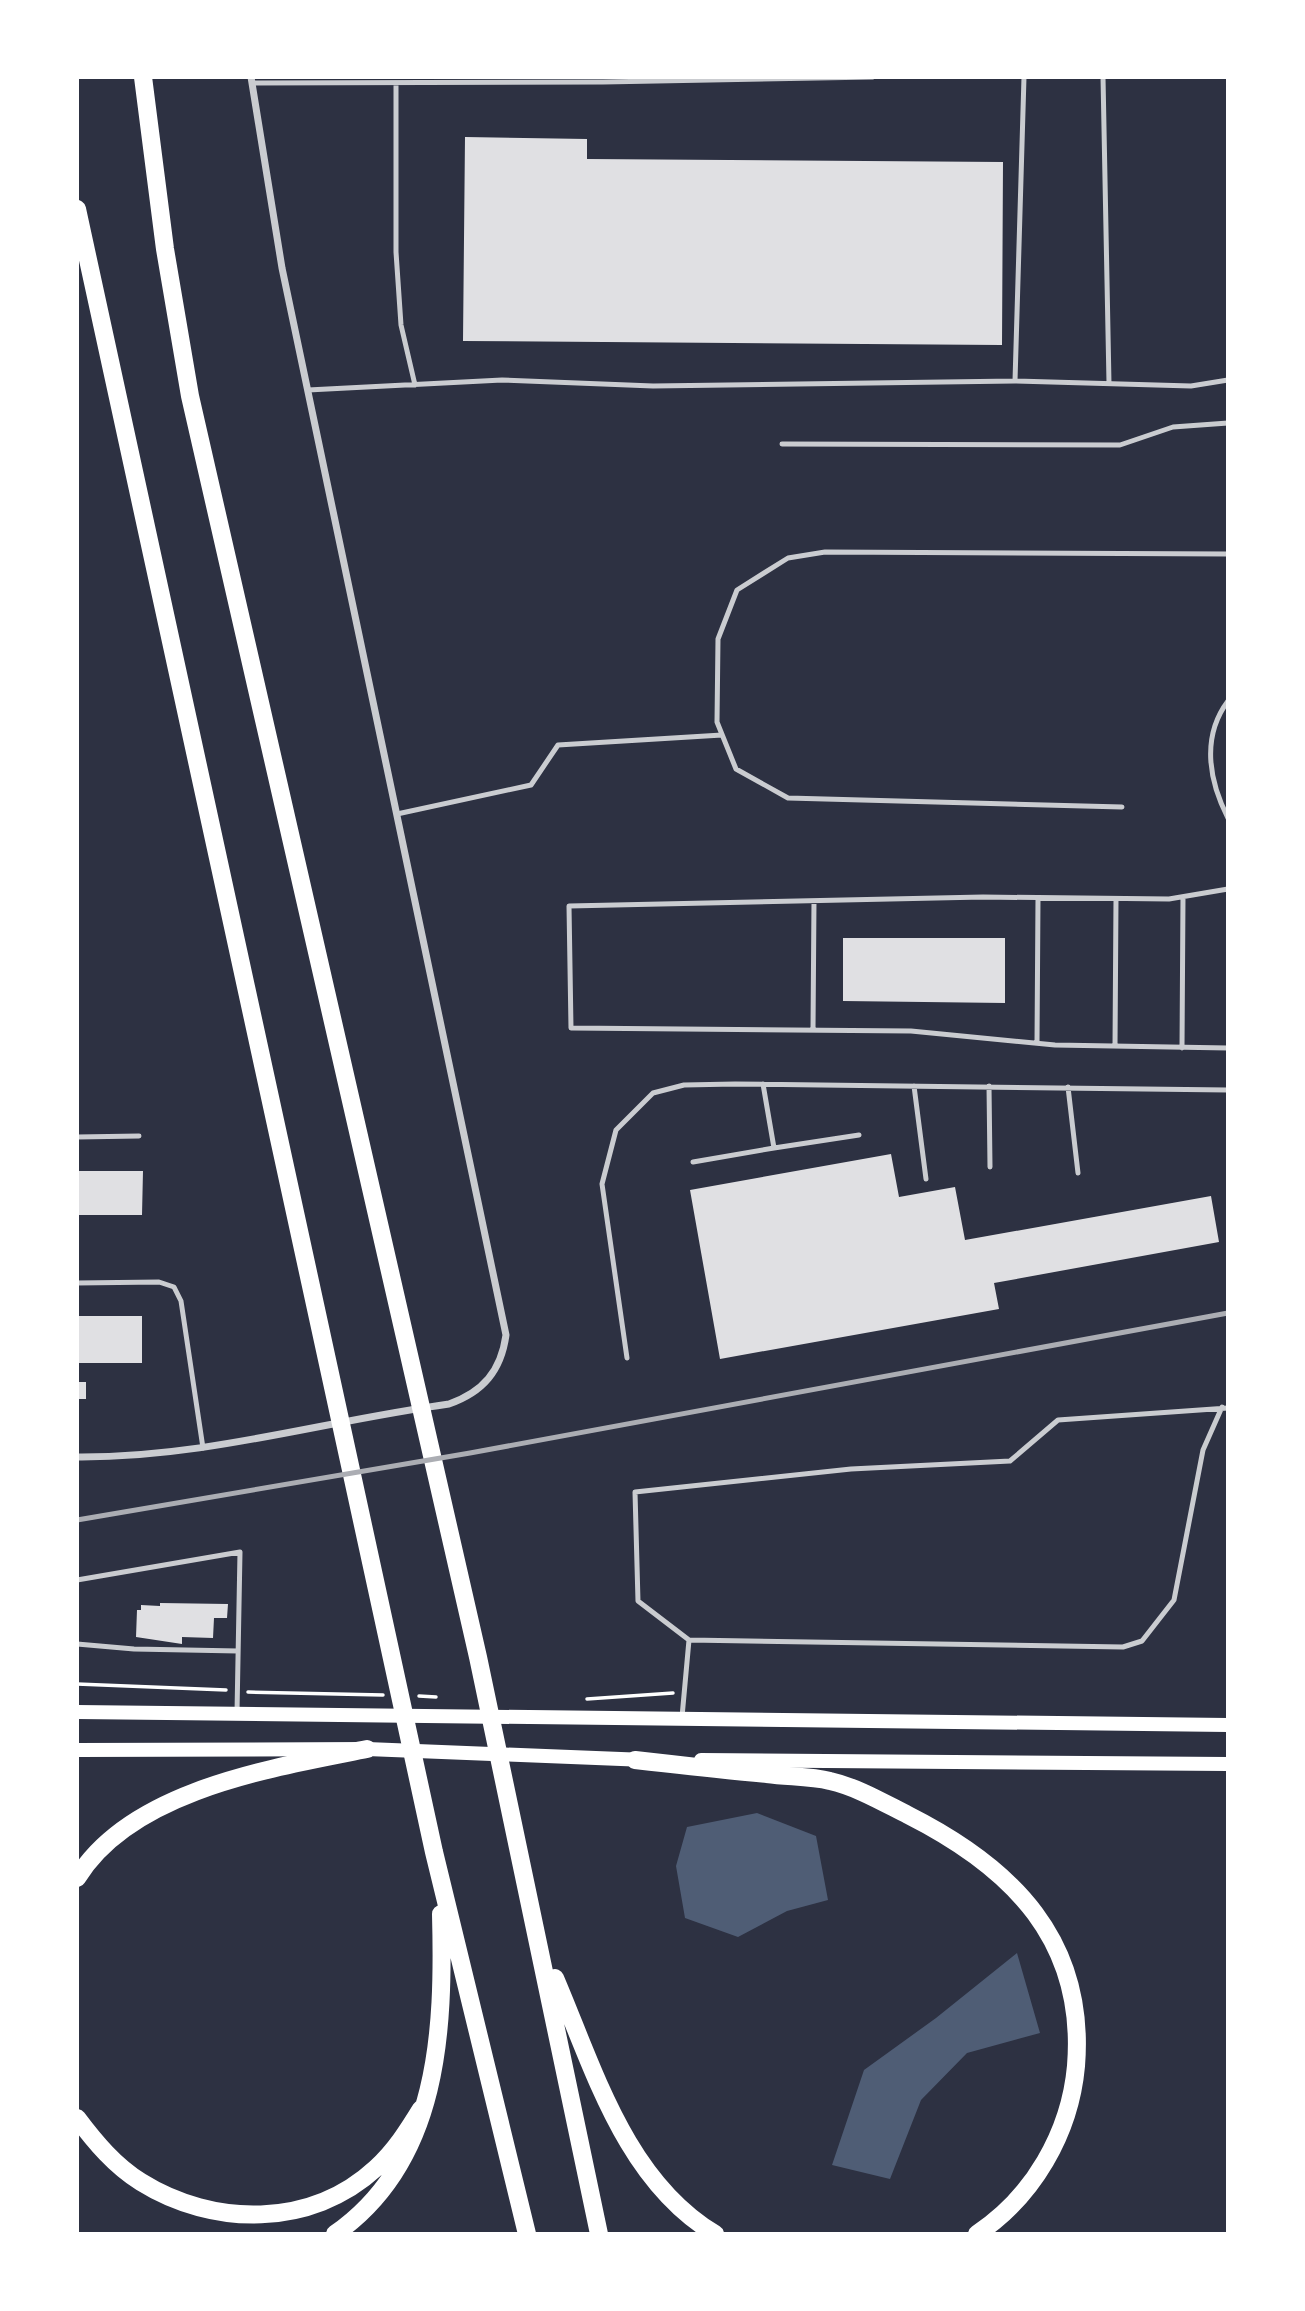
<svg xmlns="http://www.w3.org/2000/svg" width="1305" height="2311" viewBox="0 0 1305 2311" font-family="'Sofia Sans Condensed',sans-serif">
  <rect width="100%" height="100%" fill="#2d3142"/>
  <path fill="#4f5d75" d="M 757,1813 L 816,1836 L 828,1900 L 787,1911 L 738,1937 L 685,1918 L 676,1866 L 687,1827 Z
    M 1017,1953 L 1040,2033 L 967,2053 L 921,2100 L 890,2179 L 832,2165 L 864,2070 L 936,2018 Z"/>
  <path fill="#e0e0e3" d="M 465,137 L 587,139 L 587,159 L 1003,162 L 1002,345 L 463,341 Z
    M 843,938 L 1005,938 L 1005,1003 L 843,1001 Z
    M 891,1154 L 899,1197 L 955,1187 L 965,1240 L 1211,1196 L 1219,1242 L 994,1283 L 999,1309 L 720,1359 L 690,1190 Z
    M 77,1171 L 143,1171 L 142,1215 L 77,1215 Z
    M 77,1316 L 142,1316 L 142,1363 L 77,1363 Z
    M 77,1382 L 86,1382 L 86,1399 L 77,1399 Z
    M 160,1603 L 228,1604 L 227,1618 L 214,1618 L 213,1638 L 182,1637 L 182,1644 L 136,1637 L 137,1610 L 141,1610 L 141,1605 L 160,1606 Z"/>
  <g fill="none" stroke-linecap="round" stroke-linejoin="round">
    <path stroke="#fff" stroke-width="3.5" d="M 77,1684 L 226,1690
      M 248,1692 L 383,1695
      M 419,1696 L 436,1697
      M 587,1699 L 673,1693"/>
    <path stroke="#caccd0" stroke-width="5" d="M 1103,77 L 1109,383
      M 252,83 L 603,82 L 873,77
      M 396,83 L 396,252 L 401,325 L 415,385
      M 1015,381 L 1024,77
      M 308,390 L 502,380 L 653,386 L 1015,381 L 1191,386 L 1228,380
      M 782,444 L 1120,445 L 1173,427 L 1228,423
      M 1228,701 C 1201,737 1209,781 1228,818
      M 1122,807 L 788,798 L 736,769 L 717,722 L 718,639 L 737,590 L 788,558 L 825,552 L 1228,554
      M 397,814 L 531,785 L 558,745 L 722,735
      M 1228,889 L 1169,899 L 983,897 L 569,906 L 571,1028 L 911,1031 L 1055,1045 L 1228,1048
      M 813,1030 L 814,901
      M 1037,1043 L 1038,898
      M 1115,1046 L 1116,899
      M 1182,1048 L 1183,897
      M 914,1086 L 926,1179
      M 989,1086 L 990,1167
      M 1068,1087 L 1078,1173
      M 77,1137 L 139,1136
      M 774,1148 L 859,1135
      M 693,1162 L 774,1148 L 763,1084
      M 77,1283 L 159,1282 L 174,1287 L 181,1301 L 203,1448
      M 627,1358 L 602,1184 L 616,1130 L 653,1093 L 684,1085 L 735,1084 L 1228,1090
      M 77,1580 L 240,1552 L 237,1712
      M 689,1640 L 1123,1647 L 1142,1641 L 1174,1600 L 1203,1450 L 1222,1407
      M 77,1644 L 134,1649 L 238,1651
      M 682,1717 L 689,1640 L 638,1601 L 635,1492 L 851,1469 L 1010,1461 L 1058,1420 L 1228,1408"/>
    <path stroke="#caccd0" stroke-width="7" d="M 77,1457 C 204,1458 324,1421 449,1404 C 483,1392 501,1371 506,1335 L 282,268 L 251,77"/>
    <path stroke="#fff" stroke-width="14" d="M 77,1712 L 1228,1725
      M 77,1750 L 367,1749 L 646,1760
      M 701,1760 L 1228,1764"/>
    <path stroke="#fff" stroke-width="18" d="M 143,77 L 165,249 L 190,396 L 478,1657 L 599,2234
      M 77,209 L 434,1852 L 527,2234
      M 635,1760 C 679,1765 723,1770 767,1774 C 788,1777 810,1776 830,1781 C 857,1787 884,1803 908,1815 C 1013,1868 1086,1941 1076,2066 C 1070,2133 1033,2197 977,2234
      M 77,1878 C 131,1790 272,1768 367,1749
      M 555,1978 C 594,2069 625,2180 715,2234
      M 77,2118 C 95,2142 115,2166 141,2182 C 213,2227 311,2228 376,2168 C 395,2151 408,2130 421,2109
      M 335,2234 C 440,2161 444,2030 441,1914"/>
    <path stroke="#abadb3" stroke-width="5" d="M 77,1520 L 470,1453 L 1228,1313"/>
  </g>
  <rect width="1305" height="2311" fill="none" stroke="#ffffff" stroke-width="158"/>
</svg>
